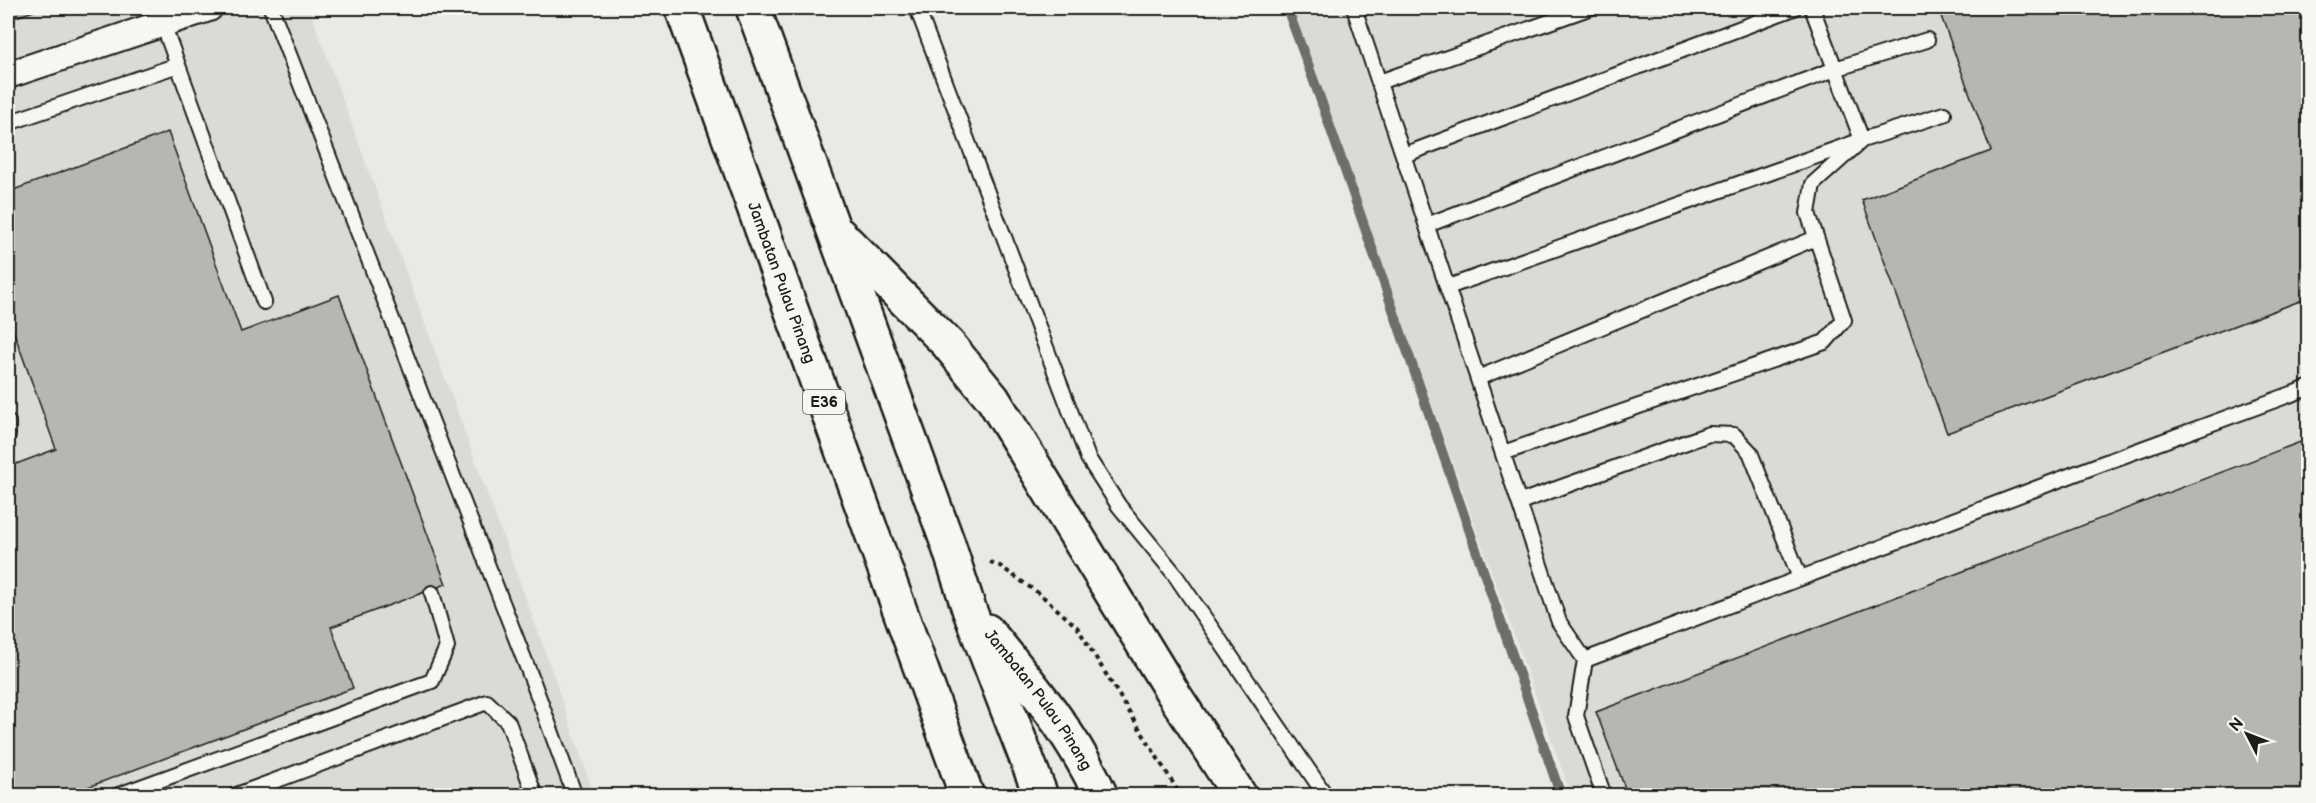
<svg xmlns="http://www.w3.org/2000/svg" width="2316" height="803" viewBox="0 0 2316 803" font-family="'Balsamiq Sans',sans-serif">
  <rect width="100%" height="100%" fill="#e9e9e5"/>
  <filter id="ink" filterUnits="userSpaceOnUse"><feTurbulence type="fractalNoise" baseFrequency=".0167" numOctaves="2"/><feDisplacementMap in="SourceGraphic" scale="12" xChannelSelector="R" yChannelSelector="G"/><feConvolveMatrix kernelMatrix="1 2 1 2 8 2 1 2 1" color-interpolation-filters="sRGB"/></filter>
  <g filter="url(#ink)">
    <path fill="#dadad6" d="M 8,8 L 309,8 L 545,651 L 594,795 L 8,795 Z
      M 1291,8 L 2308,8 L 2308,795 L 1571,795 Z"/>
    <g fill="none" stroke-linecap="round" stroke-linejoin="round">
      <path stroke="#6d6d6c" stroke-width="10" d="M 1287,8 L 1319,95 L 1561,796"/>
    </g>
    <path fill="#b6b6b3" stroke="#1c1c1c" stroke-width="1.5" d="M 8,8 L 42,8 L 8,20 Z
      M 1938,8 L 2308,8 L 2308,298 L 1947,433 L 1862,200 L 1991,151 Z
      M 168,132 L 241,332 L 339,295 L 446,584 L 331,627 L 353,688 L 64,796 L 8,796 L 8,467 L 56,449 L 8,316 L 8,192 Z
      M 2308,439 L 2308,796 L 1628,796 L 1596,712 Z"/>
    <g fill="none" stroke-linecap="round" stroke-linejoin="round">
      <g stroke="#1c1c1c" stroke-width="18">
        <path id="service" d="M 271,8 L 533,682 L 575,796
          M 917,8 L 1088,458 L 1119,506 L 1173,572 L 1326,796
          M 1354,8 L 1559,622 L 1585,660 L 2098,465 L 2308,388
          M 163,24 L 264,302
          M 1379,82 L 1589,8
          M 8,123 L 178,65
          M 1404,155 L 1794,8
          M 1427,225 L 1835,69 L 1927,40
          M 1448,287 L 1862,140 L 1944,114
          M 1478,378 L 1816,238
          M 8,422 L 8,435
          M 1503,453 L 1825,342 L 1844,320 L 1808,213 L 1813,184 L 1862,140 L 1812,8
          M 1520,502 L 1709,434 L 1734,435 L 1750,452 L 1800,578
          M 1585,660 L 1576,716 L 1604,796
          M 116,796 L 432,681 L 447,647 L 432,593
          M 234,796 L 487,702 L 508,722 L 535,796"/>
      </g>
      <g stroke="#1c1c1c" stroke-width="30">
        <path id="minor" d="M 8,75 L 209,8"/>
      </g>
      <g stroke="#1c1c1c" stroke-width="38">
        <g id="motorway">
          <path id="s1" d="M 682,8 L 967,796"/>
          <path d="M 753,8 L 948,544 L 969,609 L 1041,796"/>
          <path d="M 840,235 L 948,344 L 993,399 L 1173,693 L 1240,796"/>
          <path id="s2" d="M 987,631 C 1030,683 1073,734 1101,796"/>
        </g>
      </g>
      <path stroke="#1c1c1c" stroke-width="4" stroke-dasharray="4.5 4.5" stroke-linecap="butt" d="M 990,562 L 1000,566 L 1041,595 L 1077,627 L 1181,796"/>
      <use href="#service" stroke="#f6f6f2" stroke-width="14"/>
      <use href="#minor" stroke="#f6f6f2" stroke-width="26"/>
      <use href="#motorway" stroke="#f6f6f2" stroke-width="33"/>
    </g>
  </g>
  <g text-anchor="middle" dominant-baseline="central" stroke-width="4.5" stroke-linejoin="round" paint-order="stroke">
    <rect fill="#f6f6f2" stroke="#5d5d5c" stroke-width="1.5" x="803" y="390" width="42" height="24" rx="4.5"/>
    <g font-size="15" font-weight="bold" fill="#1c1c1c">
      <text x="824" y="402">E36</text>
    </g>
    <g font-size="16" fill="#1c1c1c" stroke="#f6f6f2">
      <text stroke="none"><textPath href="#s1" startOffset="292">Jambatan Pulau Pinang</textPath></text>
      <text stroke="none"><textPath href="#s2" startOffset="86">Jambatan Pulau Pinang</textPath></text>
    </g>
  </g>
  <rect width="2316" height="803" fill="none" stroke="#f6f6f2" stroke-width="30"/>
  <rect x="15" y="15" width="2286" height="773" fill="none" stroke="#1c1c1c" stroke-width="2" filter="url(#ink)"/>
  <g transform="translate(2247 734) rotate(312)" stroke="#f6f6f2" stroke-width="4.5" paint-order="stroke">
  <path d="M0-4.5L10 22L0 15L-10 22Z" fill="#1c1c1c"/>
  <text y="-9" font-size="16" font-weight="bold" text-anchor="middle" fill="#1c1c1c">N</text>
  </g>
</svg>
